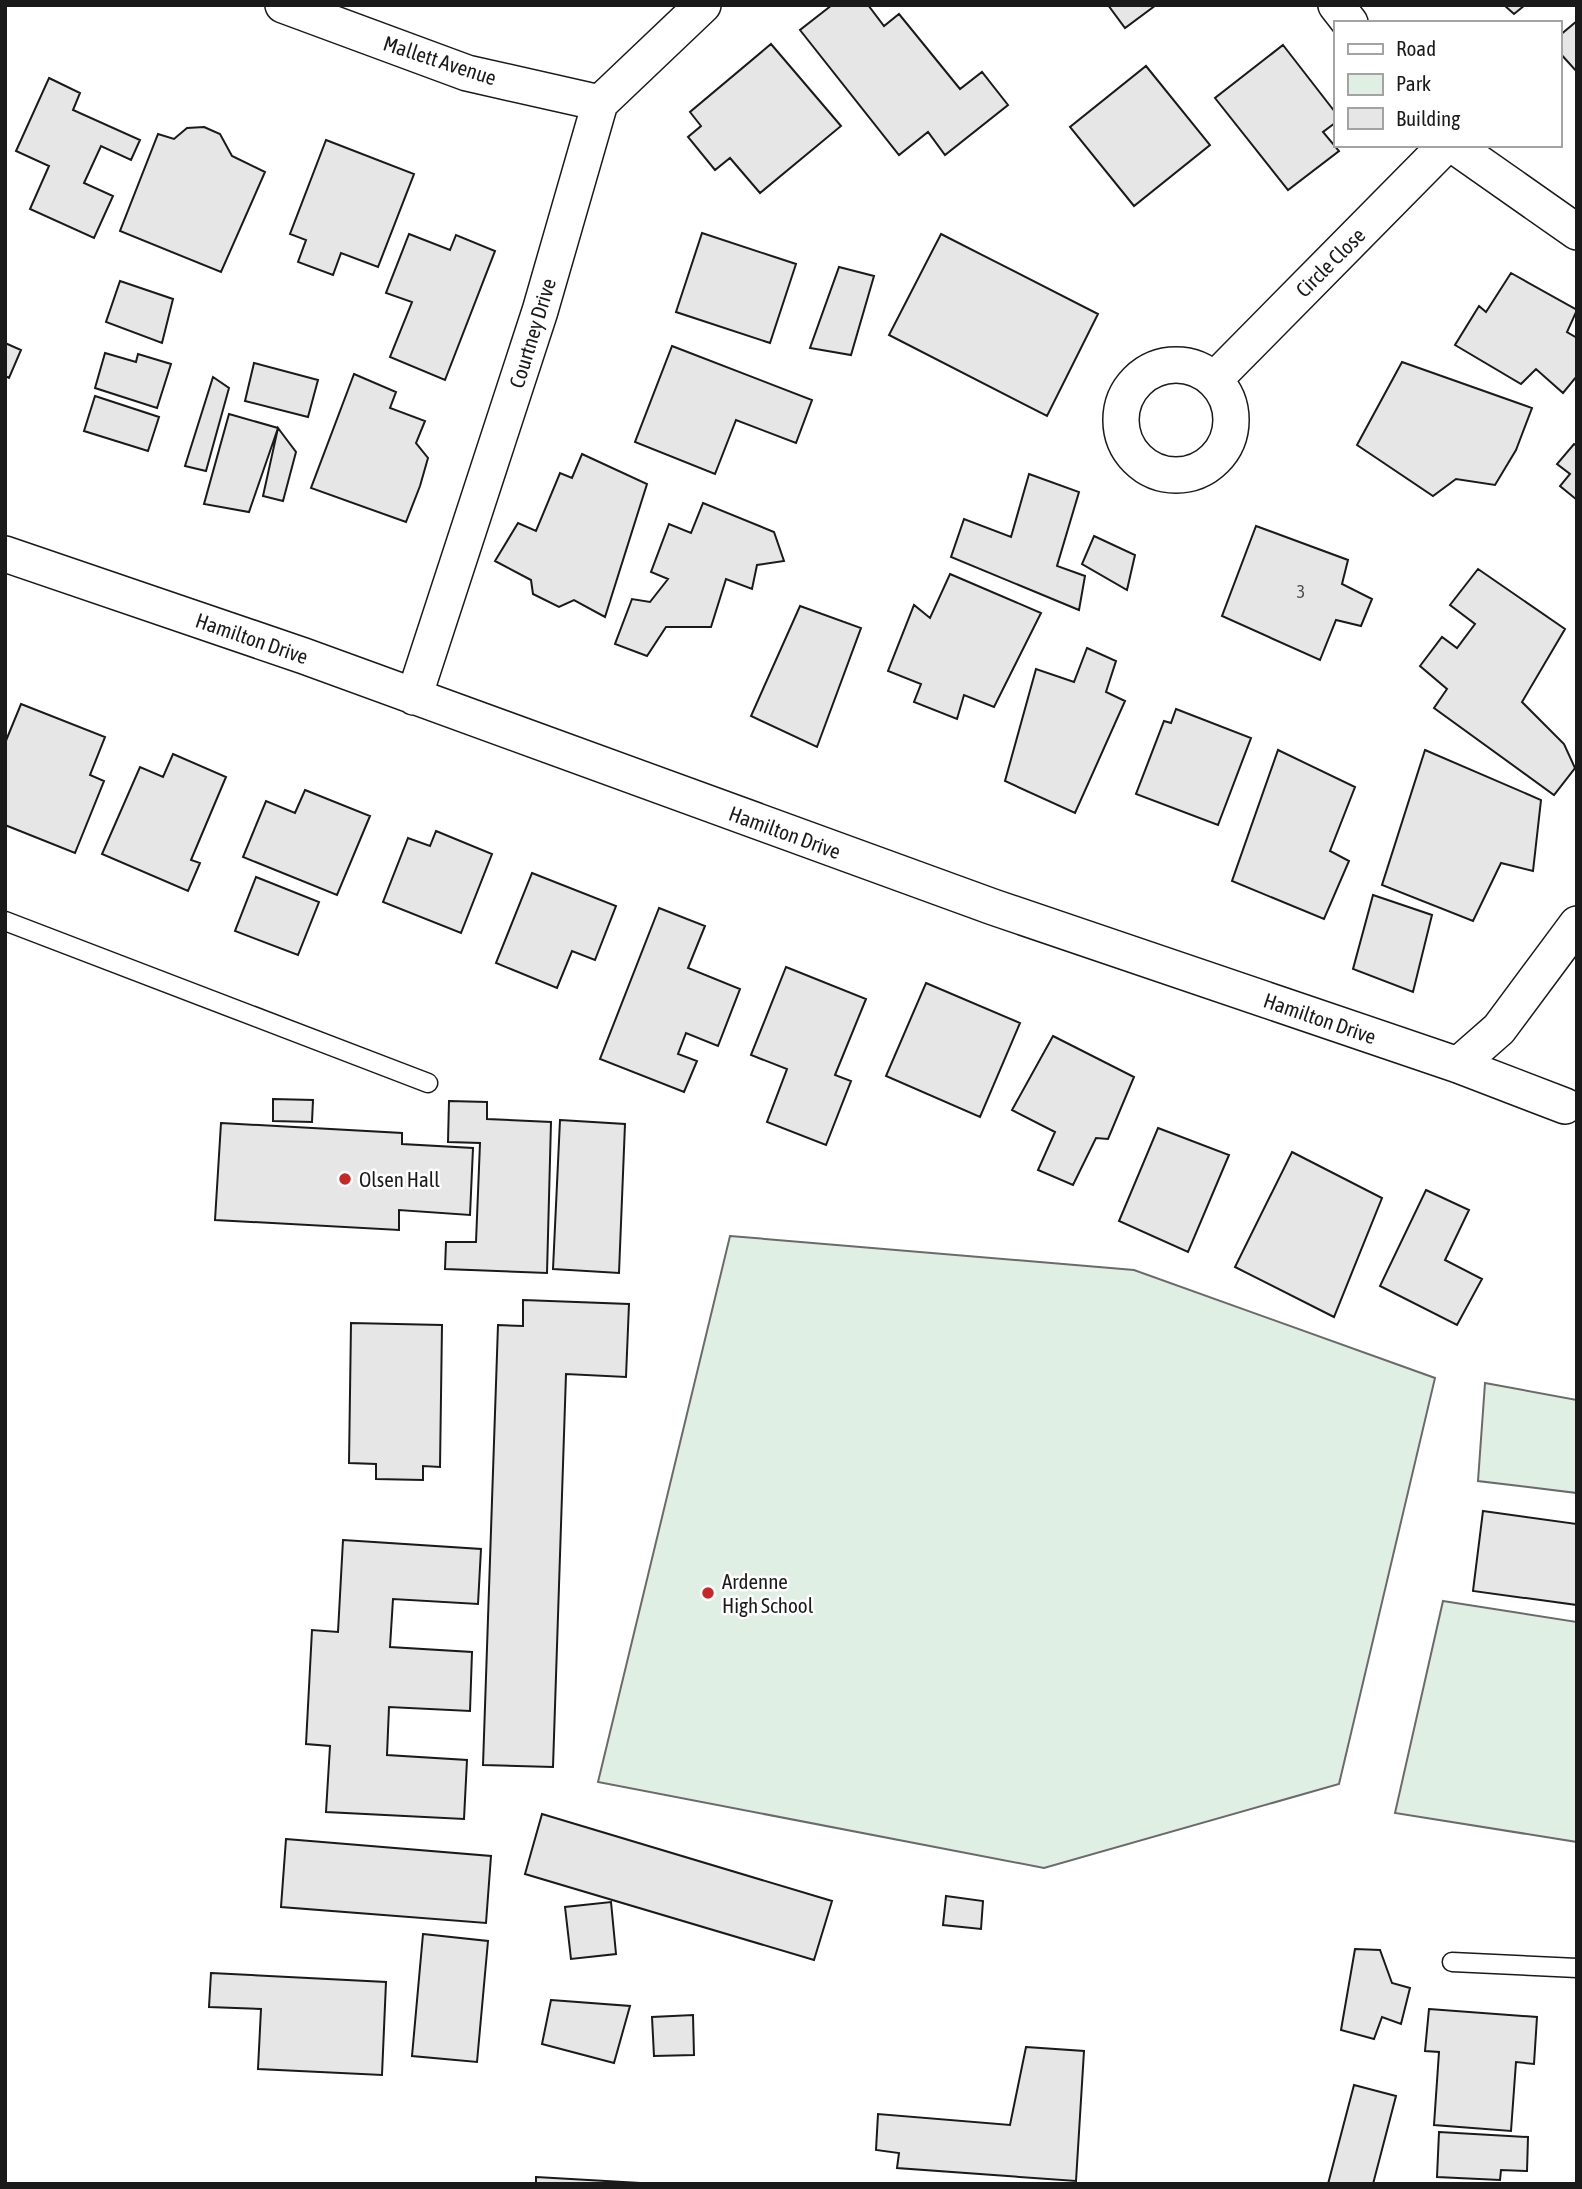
<svg xmlns="http://www.w3.org/2000/svg" width="1582" height="2189" viewBox="0 0 1582 2189" font-family="'Asap Condensed',sans-serif">
  <rect width="100%" height="100%" fill="#fff"/>
  <path fill="#e0efe3" stroke="#6a6a6a" stroke-width="2" d="M 730,1236 L 1134,1270 L 1435,1378 L 1339,1784 L 1044,1868 L 598,1782 Z
    M 1485,1383 L 1577,1400 L 1577,1493 L 1478,1481 Z
    M 1443,1601 L 1577,1622 L 1577,1842 L 1395,1813 Z"/>
  <path fill="#e6e6e6" stroke="#1a1a1a" stroke-width="2" d="M 832,5 L 868,5 L 884,26 L 899,14 L 960,89 L 982,72 L 1008,105 L 945,155 L 928,132 L 899,155 L 800,30 Z
    M 1108,5 L 1156,5 L 1125,28 Z
    M 1504,5 L 1525,5 L 1514,14 Z
    M 1577,21 L 1577,72 L 1559,52 L 1559,36 Z
    M 771,44 L 841,126 L 760,193 L 730,158 L 715,170 L 688,137 L 701,126 L 690,112 Z
    M 1283,45 L 1335,112 L 1335,123 L 1323,132 L 1339,151 L 1288,190 L 1215,98 Z
    M 1146,66 L 1210,145 L 1134,206 L 1070,127 Z
    M 49,78 L 80,93 L 73,110 L 140,140 L 131,160 L 101,146 L 84,183 L 113,196 L 94,238 L 30,209 L 49,166 L 16,151 Z
    M 204,127 L 220,134 L 232,156 L 265,172 L 221,272 L 120,231 L 158,134 L 174,139 L 187,128 Z
    M 326,140 L 414,174 L 378,267 L 341,253 L 333,275 L 298,262 L 306,240 L 290,234 Z
    M 702,233 L 796,264 L 770,343 L 676,312 Z
    M 409,234 L 450,250 L 456,235 L 495,251 L 445,380 L 390,357 L 412,302 L 386,293 Z
    M 941,234 L 1098,314 L 1047,416 L 889,335 Z
    M 839,267 L 874,276 L 851,355 L 810,348 Z
    M 1511,273 L 1577,310 L 1567,332 L 1577,338 L 1577,376 L 1563,393 L 1536,369 L 1521,384 L 1455,345 L 1479,306 L 1486,312 Z
    M 120,281 L 173,299 L 162,343 L 106,322 Z
    M 5,343 L 21,350 L 9,378 L 5,376 Z
    M 672,346 L 812,400 L 796,443 L 736,420 L 715,474 L 635,442 Z
    M 105,353 L 136,362 L 138,354 L 171,364 L 157,408 L 95,388 Z
    M 1402,362 L 1532,408 L 1516,450 L 1495,485 L 1456,479 L 1433,496 L 1357,445 Z
    M 254,363 L 318,380 L 308,417 L 245,401 Z
    M 354,374 L 396,392 L 390,408 L 425,421 L 416,443 L 428,458 L 420,486 L 406,522 L 311,488 Z
    M 213,377 L 229,388 L 206,471 L 185,466 Z
    M 95,396 L 159,417 L 148,451 L 84,431 Z
    M 229,414 L 278,428 L 249,512 L 204,504 Z
    M 278,428 L 296,452 L 283,501 L 263,496 Z
    M 1574,444 L 1577,446 L 1577,500 L 1560,486 L 1570,474 L 1557,464 Z
    M 582,454 L 647,484 L 605,617 L 574,600 L 559,607 L 533,594 L 531,580 L 495,561 L 518,523 L 536,531 L 560,473 L 572,478 Z
    M 1029,474 L 1079,492 L 1057,566 L 1085,576 L 1079,610 L 951,557 L 964,519 L 1011,537 Z
    M 703,503 L 774,532 L 784,561 L 757,565 L 752,589 L 726,579 L 711,627 L 666,627 L 647,656 L 615,644 L 632,599 L 650,602 L 668,579 L 651,572 L 669,524 L 691,533 Z
    M 1256,526 L 1348,560 L 1342,584 L 1372,599 L 1361,626 L 1336,620 L 1320,660 L 1222,616 Z
    M 1094,536 L 1135,555 L 1127,590 L 1082,564 Z
    M 1478,569 L 1565,629 L 1522,702 L 1564,744 L 1575,768 L 1554,795 L 1434,708 L 1447,689 L 1420,666 L 1442,637 L 1457,648 L 1475,624 L 1450,605 Z
    M 950,574 L 1041,613 L 994,707 L 964,695 L 957,719 L 914,702 L 921,684 L 888,671 L 914,605 L 930,618 Z
    M 800,606 L 861,628 L 817,747 L 751,716 Z
    M 1087,648 L 1116,661 L 1106,692 L 1125,701 L 1075,813 L 1005,781 L 1036,669 L 1074,682 Z
    M 21,704 L 105,737 L 90,775 L 104,781 L 75,853 L 5,825 L 5,743 Z
    M 1176,709 L 1251,738 L 1218,825 L 1136,794 L 1164,721 L 1171,723 Z
    M 1278,750 L 1355,787 L 1330,851 L 1349,861 L 1324,919 L 1232,881 Z
    M 1425,750 L 1541,800 L 1533,871 L 1501,863 L 1473,921 L 1382,885 Z
    M 173,754 L 226,777 L 191,860 L 200,863 L 188,891 L 102,854 L 140,767 L 163,777 Z
    M 305,790 L 370,816 L 337,895 L 243,857 L 266,801 L 295,813 Z
    M 436,831 L 492,854 L 461,933 L 383,902 L 408,838 L 430,846 Z
    M 532,873 L 616,906 L 595,960 L 572,951 L 557,988 L 496,963 Z
    M 256,877 L 319,902 L 298,955 L 235,931 Z
    M 1373,895 L 1432,915 L 1413,992 L 1353,969 Z
    M 659,908 L 705,926 L 688,968 L 740,989 L 718,1046 L 686,1033 L 678,1054 L 697,1061 L 684,1092 L 600,1059 Z
    M 786,967 L 866,999 L 835,1075 L 851,1081 L 826,1145 L 767,1122 L 787,1069 L 751,1055 Z
    M 926,983 L 1020,1023 L 980,1117 L 886,1076 Z
    M 1053,1036 L 1134,1077 L 1108,1139 L 1096,1138 L 1073,1185 L 1038,1170 L 1055,1132 L 1012,1110 Z
    M 273,1099 L 313,1100 L 312,1122 L 273,1121 Z
    M 449,1101 L 487,1102 L 487,1119 L 551,1122 L 547,1273 L 445,1269 L 446,1242 L 476,1242 L 480,1143 L 448,1142 Z
    M 560,1120 L 625,1124 L 619,1273 L 553,1269 Z
    M 221,1123 L 402,1133 L 402,1144 L 473,1148 L 470,1215 L 399,1210 L 399,1230 L 215,1220 Z
    M 1158,1128 L 1229,1155 L 1188,1252 L 1119,1221 Z
    M 1292,1152 L 1382,1198 L 1334,1317 L 1235,1267 Z
    M 1426,1190 L 1469,1210 L 1445,1260 L 1482,1279 L 1457,1325 L 1380,1286 Z
    M 523,1300 L 629,1304 L 626,1377 L 566,1374 L 553,1767 L 483,1765 L 498,1325 L 523,1326 Z
    M 351,1323 L 442,1325 L 440,1467 L 423,1466 L 423,1480 L 376,1479 L 376,1464 L 349,1463 Z
    M 1483,1511 L 1577,1524 L 1577,1605 L 1473,1591 Z
    M 343,1540 L 481,1549 L 478,1604 L 393,1599 L 390,1647 L 472,1652 L 470,1711 L 389,1707 L 387,1755 L 467,1760 L 464,1819 L 326,1812 L 330,1746 L 306,1744 L 312,1630 L 338,1632 Z
    M 542,1814 L 832,1901 L 814,1960 L 525,1874 Z
    M 286,1839 L 491,1856 L 486,1923 L 281,1907 Z
    M 946,1896 L 983,1901 L 981,1929 L 943,1925 Z
    M 611,1902 L 616,1954 L 571,1959 L 565,1907 Z
    M 423,1934 L 488,1941 L 477,2062 L 412,2056 Z
    M 1355,1949 L 1380,1950 L 1392,1983 L 1410,1988 L 1401,2024 L 1382,2017 L 1374,2039 L 1341,2030 Z
    M 211,1973 L 386,1982 L 382,2075 L 258,2069 L 261,2009 L 209,2007 Z
    M 551,2000 L 630,2006 L 614,2063 L 542,2044 Z
    M 1429,2009 L 1537,2017 L 1534,2064 L 1516,2062 L 1511,2131 L 1434,2125 L 1439,2052 L 1425,2051 Z
    M 693,2015 L 694,2055 L 654,2056 L 652,2017 Z
    M 1026,2047 L 1084,2051 L 1076,2181 L 897,2168 L 899,2153 L 876,2150 L 878,2114 L 1010,2125 Z
    M 1354,2085 L 1396,2096 L 1373,2184 L 1328,2184 Z
    M 1439,2132 L 1528,2137 L 1527,2171 L 1501,2170 L 1500,2180 L 1437,2177 Z
    M 536,2177 L 658,2184 L 536,2184 Z"/>
  <g fill="none" stroke-linecap="round" stroke-linejoin="round">
    <g stroke="#1a1a1a" stroke-width="21">
      <path id="lane" d="M 5,921 L 428,1083
        M 1452,1962 L 1577,1968"/>
    </g>
    <g stroke="#1a1a1a" stroke-width="38">
      <path id="street" d="M 283,5 L 467,73 L 600,103
        M 1336,5 L 1350,23
        M 1453,145 L 1577,232
        M1121 420a55 55 0 1 1 110 0a55 55 0 1 1-110 0Z
        M 1214,380 L 1446,145
        M 5,554 L 304,656 L 993,907 L 1458,1065 L 1565,1106
        M 414,697 L 540,311 L 600,103 L 703,5
        M 1458,1065 L 1499,1029 L 1577,924"/>
    </g>
    <use href="#lane" stroke="#fff" stroke-width="18"/>
    <use href="#street" stroke="#fff" stroke-width="35"/>
  </g>
  <g fill="#c62828" stroke="#fff" stroke-width="2.5">
    <circle cx="345" cy="1179" r="7"/>
    <circle cx="708" cy="1593" r="7"/>
  </g>
  <g text-anchor="middle" dominant-baseline="central" stroke-width="5" stroke-linejoin="round" paint-order="stroke">
    <g font-size="18" fill="#4d4d4d">
      <text x="1301" y="591">3</text>
    </g>
    <g font-size="21" fill="#1a1a1a" stroke="#fff">
      <text transform="translate(440 60) rotate(18)">Mallett Avenue</text>
      <text transform="translate(1330 262) rotate(-45)">Circle Close</text>
      <text transform="translate(532 333) rotate(-73)">Courtney Drive</text>
      <text transform="translate(252 638) rotate(19)">Hamilton Drive</text>
      <text transform="translate(785 832) rotate(20)">Hamilton Drive</text>
      <text transform="translate(1320 1018) rotate(19)">Hamilton Drive</text>
    </g>
    <g font-size="21" fill="#1a1a1a" stroke="#fff" text-anchor="start">
      <text x="359" y="1179">Olsen Hall</text>
      <text x="722" y="1581">Ardenne<tspan x="722" dy="24">High School</tspan></text>
    </g>
  </g>
  <rect width="1582" height="2189" fill="none" stroke="#1a1a1a" stroke-width="14"/>
  <rect x="1334" y="21" width="228" height="126" fill="#ffffff" stroke="#a3a3a3" stroke-width="2"/>
  <rect x="1348" y="44" width="35" height="10" fill="#ffffff" stroke="#a3a3a3" stroke-width="2"/>
  <text x="1396" y="56" font-size="21" fill="#1a1a1a">Road</text>
  <rect x="1348" y="74" width="35" height="21" fill="#e0efe3" stroke="#a3a3a3" stroke-width="2"/>
  <text x="1396" y="91" font-size="21" fill="#1a1a1a">Park</text>
  <rect x="1348" y="108" width="35" height="21" fill="#e6e6e6" stroke="#a3a3a3" stroke-width="2"/>
  <text x="1396" y="126" font-size="21" fill="#1a1a1a">Building</text>
</svg>
